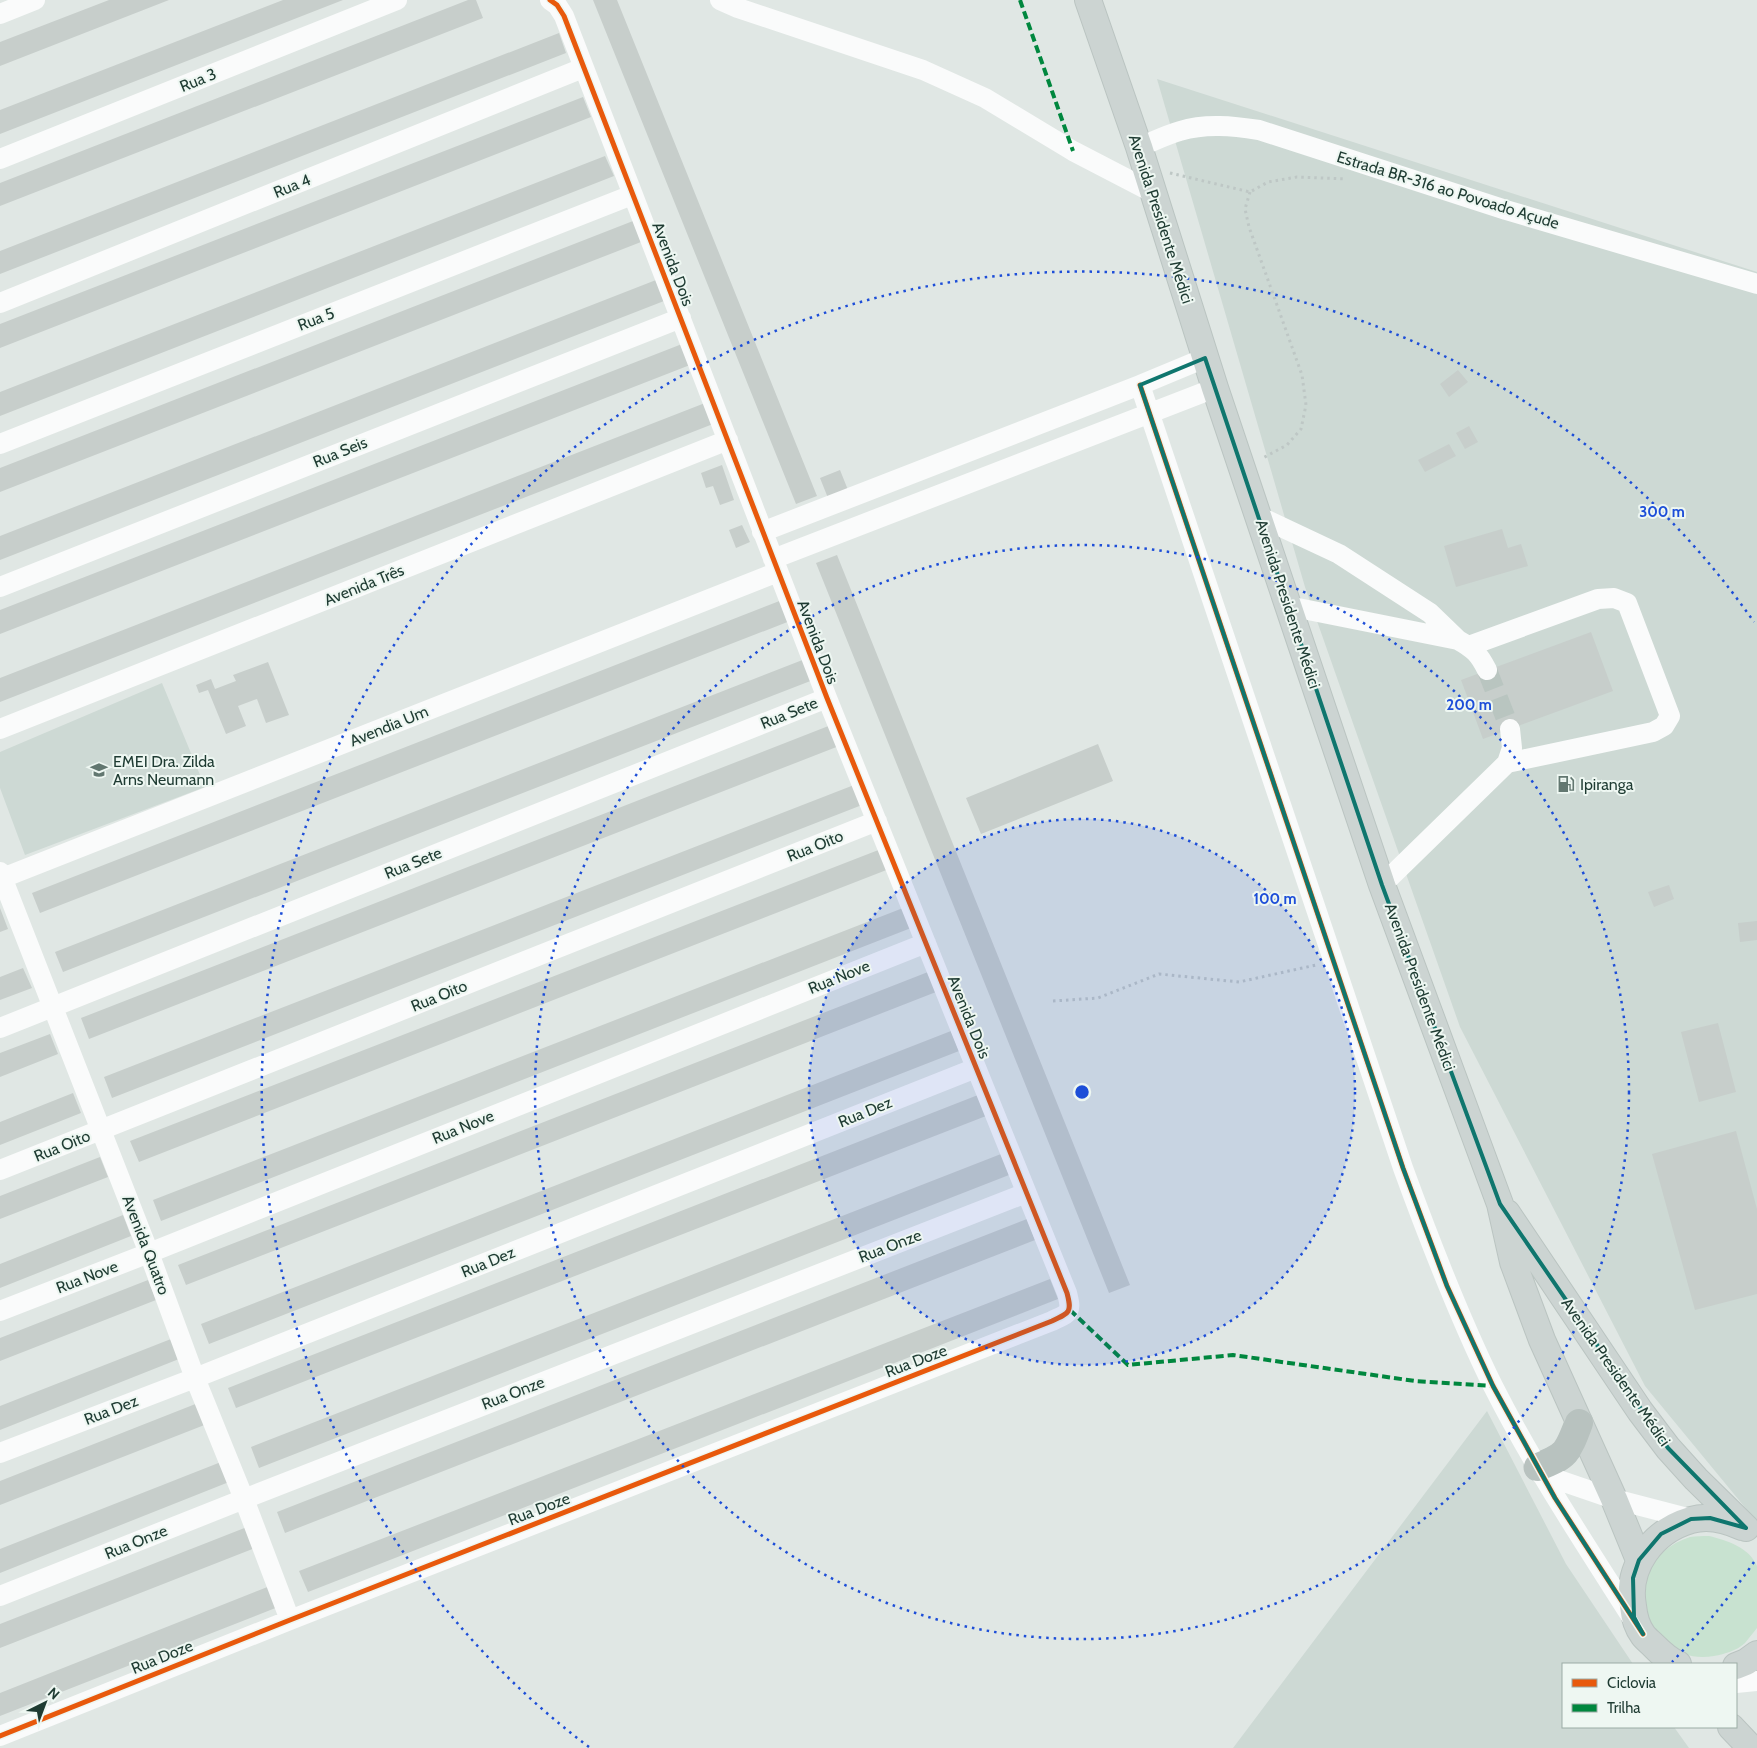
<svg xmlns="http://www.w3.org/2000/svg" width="1757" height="1748" viewBox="0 0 1757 1748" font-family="Cabin,sans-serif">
  <rect width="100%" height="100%" fill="#e0e7e4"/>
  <path fill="#cdd9d4" d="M 1157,79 L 1757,272 L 1757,1522 L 1645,1386 L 1460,1027 L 1305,587 Z
    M 162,683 L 205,787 L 25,855 L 0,788 L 0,752 Z
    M 1487,1411 L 1566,1564 L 1633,1664 L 1563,1664 L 1563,1727 L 1674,1727 L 1689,1748 L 1233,1748 Z"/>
  <path fill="#c8e2d0" d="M 1709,1536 C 1726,1540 1749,1547 1757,1566 C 1757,1573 1757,1617 1757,1628 C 1753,1633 1749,1638 1745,1643 C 1736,1651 1725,1654 1714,1656 C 1655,1667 1619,1591 1663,1552 C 1671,1545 1680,1540 1690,1537 C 1696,1536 1702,1536 1709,1536 Z"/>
  <path fill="#c7cecb" d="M 109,0 L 169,0 L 0,66 L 0,42 Z
    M 283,0 L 343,0 L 0,134 L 0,110 Z
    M 468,0 L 476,0 L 483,18 L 0,206 L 0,183 Z
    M 593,0 L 617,0 L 817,496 L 796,504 Z
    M 559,33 L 566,53 L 0,274 L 0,251 Z
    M 583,97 L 591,117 L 0,348 L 0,324 Z
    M 605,156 L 614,176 L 0,416 L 0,392 Z
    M 633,221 L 641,242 L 0,492 L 0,468 Z
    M 656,280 L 664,301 L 0,560 L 0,536 Z
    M 682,344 L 690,365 L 0,634 L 0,610 Z
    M 1458,370 L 1468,382 L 1449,397 L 1440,384 Z
    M 705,403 L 713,424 L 0,702 L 0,678 Z
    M 1469,426 L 1478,442 L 1465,449 L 1456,433 Z
    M 1449,444 L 1456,456 L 1425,472 L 1418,460 Z
    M 722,465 L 734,500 L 720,505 L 713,486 L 706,488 L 701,473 Z
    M 840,470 L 848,490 L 828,498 L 820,478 Z
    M 742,525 L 750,542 L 736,548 L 729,530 Z
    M 1502,529 L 1508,548 L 1521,544 L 1528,566 L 1456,587 L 1444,546 Z
    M 837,555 L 1130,1285 L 1109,1293 L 816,563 Z
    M 782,600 L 790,621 L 40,913 L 32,893 Z
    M 1591,632 L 1613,691 L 1483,739 L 1461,680 Z
    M 805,659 L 813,680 L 63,972 L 55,952 Z
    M 268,662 L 289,715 L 266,723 L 257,699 L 238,706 L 246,726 L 226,734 L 208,690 L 199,693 L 196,685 L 211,679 L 215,689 L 236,681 L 233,675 Z
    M 831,725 L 839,746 L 89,1039 L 81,1018 Z
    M 1098,744 L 1113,781 L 981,834 L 966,798 Z
    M 854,785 L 862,805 L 112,1098 L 104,1077 Z
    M 881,849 L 889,869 L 139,1162 L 130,1141 Z
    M 1669,885 L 1674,899 L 1654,907 L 1648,892 Z
    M 0,908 L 8,929 L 0,932 Z
    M 903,908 L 911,928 L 161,1221 L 153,1200 Z
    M 1757,921 L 1757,940 L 1740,942 L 1738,923 Z
    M 23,968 L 32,988 L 0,1000 L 0,977 Z
    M 928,972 L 936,992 L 186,1285 L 178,1265 Z
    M 1718,1023 L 1736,1092 L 1699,1102 L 1681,1032 Z
    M 951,1031 L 959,1051 L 209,1344 L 201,1324 Z
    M 50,1034 L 58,1054 L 0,1077 L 0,1053 Z
    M 73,1093 L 81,1113 L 0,1145 L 0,1122 Z
    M 978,1095 L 986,1116 L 236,1408 L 228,1388 Z
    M 1736,1131 L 1757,1209 L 1757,1294 L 1695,1310 L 1652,1154 Z
    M 1001,1154 L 1009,1175 L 259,1468 L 251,1447 Z
    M 100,1157 L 108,1177 L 0,1219 L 0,1196 Z
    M 123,1215 L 131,1236 L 0,1288 L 0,1264 Z
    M 1027,1219 L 1035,1240 L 285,1533 L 277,1512 Z
    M 1050,1279 L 1058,1299 L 308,1592 L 299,1571 Z
    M 148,1280 L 156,1300 L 0,1361 L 0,1338 Z
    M 171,1339 L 179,1359 L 0,1430 L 0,1406 Z
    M 198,1403 L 207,1424 L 0,1505 L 0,1481 Z
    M 221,1462 L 229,1482 L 0,1573 L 0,1549 Z
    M 247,1527 L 255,1548 L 0,1648 L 0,1624 Z
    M 270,1586 L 278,1607 L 0,1716 L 0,1693 Z"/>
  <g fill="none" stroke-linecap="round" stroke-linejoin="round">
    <path stroke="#b9c5c0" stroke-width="20" stroke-dasharray="20 10" stroke-linecap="butt" d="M 1487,670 L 1510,729"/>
    <g stroke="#bac4c1" stroke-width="28">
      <path id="major" d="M 1088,0 L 1139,147 L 1215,388 L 1382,885 L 1500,1204 L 1513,1262 L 1542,1340 L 1614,1499 L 1639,1560
        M 1507,1213 L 1640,1411 L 1668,1448 L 1696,1479 L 1746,1528
        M 1678,1664 C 1668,1660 1661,1653 1654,1646 C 1650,1642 1646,1639 1643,1635 C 1637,1627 1634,1616 1633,1606 C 1626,1567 1653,1531 1691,1520 C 1708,1515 1727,1520 1742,1527
        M 1736,1666 L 1746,1662 L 1757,1654
        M 1731,1727 L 1751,1748"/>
    </g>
    <g stroke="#bac4c1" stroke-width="29">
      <path id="highway" d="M 1538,1467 C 1567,1456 1568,1452 1579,1423"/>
    </g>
    <path stroke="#bec7c5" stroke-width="3" stroke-dasharray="2.5 4" stroke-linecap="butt" d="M 1170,173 L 1250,192 L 1268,182 L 1297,177 L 1346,179
      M 1250,192 L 1245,209 L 1249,227 L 1302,375 L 1306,405 L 1301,429 L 1287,445 L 1261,459
      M 1053,1001 L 1098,998 L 1159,974 L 1239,982 L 1316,965"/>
    <path stroke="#fafbfb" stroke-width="20" d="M 720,0 L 738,8 L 923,70 L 985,98 L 1073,151 L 1152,192
      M 0,14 L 35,0
      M 1139,147 C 1152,142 1166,135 1180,131 C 1206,123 1233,126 1259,130 L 1506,210 L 1757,284
      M 0,159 L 397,0
      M 0,303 L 583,68
      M 1140,385 L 1403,1168 C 1430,1242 1458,1315 1493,1386 C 1534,1467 1585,1544 1634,1621
      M 0,444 L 632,195
      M 1258,516 L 1339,554 L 1430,613 L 1458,640
      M 762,532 L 1140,385 L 1205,358
      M 773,559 L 1215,388
      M 0,587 L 681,318
      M 1288,606 L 1458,640 C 1474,649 1479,654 1487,670
      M 1469,646 L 1598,599 L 1614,598 L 1627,603 L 1670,716 L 1664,726 L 1653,732 L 1507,763
      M 0,729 L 728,440
      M 0,872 L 149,1253 L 195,1378 L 244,1499 L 290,1620
      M 0,879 L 778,572
      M 1382,885 L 1507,763 L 1512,748 L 1510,729
      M 0,1028 L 827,698
      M 0,1170 L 877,821
      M 0,1311 L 149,1253 L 926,943
      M 0,1453 L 195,1378 L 976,1068
      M 1541,1474 L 1614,1499 L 1691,1519
      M 0,1596 L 244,1499 L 1026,1193
      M 1736,1683 L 1757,1681
      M 0,1736 L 290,1620 L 1052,1321 C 1070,1313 1072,1312 1067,1293 L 827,698 L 564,16 L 557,5 L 550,0"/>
    <use href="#major" stroke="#ccd4d2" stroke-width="26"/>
    <use href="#highway" stroke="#b8c2bf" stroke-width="28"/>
    <path stroke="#00873e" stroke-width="4" stroke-dasharray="8 4" stroke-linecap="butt" d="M 1020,0 L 1073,151
      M 1070,1310 L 1128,1365 L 1233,1355 L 1415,1381 L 1493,1386"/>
    <g stroke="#eef7f2" stroke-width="8">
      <path id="cycleway" d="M 1140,385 L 1403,1168 L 1447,1286 L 1493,1386 L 1555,1498 L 1643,1634
        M 0,1736 L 290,1620 L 1052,1321 C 1070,1313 1072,1312 1067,1293 L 827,698 L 564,16 L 557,5 L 550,0"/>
    </g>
    <use href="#cycleway" stroke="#e8590c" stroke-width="5"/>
  </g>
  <path fill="none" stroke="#0f766e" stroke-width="4" stroke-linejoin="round" d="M 1205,358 L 1382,885 L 1500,1204 L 1668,1448 L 1746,1528 L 1710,1518 L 1691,1519 L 1661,1534 L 1639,1560 L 1633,1578 L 1634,1617 L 1643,1634 L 1555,1498 L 1493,1386 L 1447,1286 L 1403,1168 L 1140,385 Z"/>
  <circle cx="1082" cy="1092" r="273" fill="#1d4ed8" fill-opacity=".12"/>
  <g fill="none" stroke="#1d4ed8" stroke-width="2.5" stroke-dasharray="2.5 5">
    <circle cx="1082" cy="1092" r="273"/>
    <circle cx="1082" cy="1092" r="547"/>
    <path d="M1754 1562A820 820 0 0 1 1672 1662M589 1747A820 820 0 1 1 1754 622"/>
  </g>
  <defs>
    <g id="school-bare" transform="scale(1.35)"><path d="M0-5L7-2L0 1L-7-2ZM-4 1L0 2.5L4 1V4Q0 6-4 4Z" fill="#627770" stroke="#eef7f2" stroke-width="2.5" paint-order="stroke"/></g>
    <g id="fuel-bare" transform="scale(1.35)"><path d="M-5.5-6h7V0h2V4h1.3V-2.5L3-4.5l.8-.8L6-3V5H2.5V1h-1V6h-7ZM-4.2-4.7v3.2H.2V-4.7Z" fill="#627770" stroke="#eef7f2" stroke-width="2.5" paint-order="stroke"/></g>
  </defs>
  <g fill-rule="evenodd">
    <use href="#school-bare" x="99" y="770"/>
    <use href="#fuel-bare" x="1566" y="784"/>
  </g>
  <g text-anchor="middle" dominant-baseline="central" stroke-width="4" stroke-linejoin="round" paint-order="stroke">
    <g font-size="16" fill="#1e3b32" stroke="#eef7f2">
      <text transform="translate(198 80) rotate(-22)">Rua 3</text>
      <text transform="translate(292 186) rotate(-22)">Rua 4</text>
      <text transform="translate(1448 190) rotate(17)">Estrada BR-316 ao Povoado Açude</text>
      <text transform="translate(1161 219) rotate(72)">Avenida Presidente Médici</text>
      <text transform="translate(673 264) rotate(69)">Avenida Dois</text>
      <text transform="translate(316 319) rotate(-21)">Rua 5</text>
      <text transform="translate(340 452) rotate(-22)">Rua Seis</text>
      <text transform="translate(364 585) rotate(-22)">Avenida Três</text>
      <text transform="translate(1288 604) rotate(72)">Avenida Presidente Médici</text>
      <text transform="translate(818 642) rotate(69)">Avenida Dois</text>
      <text transform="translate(789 713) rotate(-22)">Rua Sete</text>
      <text transform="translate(389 726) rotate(-22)">Avendia Um</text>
      <text transform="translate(815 846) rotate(-22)">Rua Oito</text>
      <text transform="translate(413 863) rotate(-22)">Rua Sete</text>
      <text transform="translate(839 977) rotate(-22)">Rua Nove</text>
      <text transform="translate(1420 987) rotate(70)">Avenida Presidente Médici</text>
      <text transform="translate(439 996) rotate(-22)">Rua Oito</text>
      <text transform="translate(969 1017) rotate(68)">Avenida Dois</text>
      <text transform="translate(865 1112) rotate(-22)">Rua Dez</text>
      <text transform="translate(463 1127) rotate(-22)">Rua Nove</text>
      <text transform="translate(62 1146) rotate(-22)">Rua Oito</text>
      <text transform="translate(146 1245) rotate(69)">Avenida Quatro</text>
      <text transform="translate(890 1246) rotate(-21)">Rua Onze</text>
      <text transform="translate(488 1262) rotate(-22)">Rua Dez</text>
      <text transform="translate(87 1277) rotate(-21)">Rua Nove</text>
      <text transform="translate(916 1361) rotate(-21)">Rua Doze</text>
      <text transform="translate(1616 1372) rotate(55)">Avenida Presidente Médici</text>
      <text transform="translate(513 1393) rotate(-21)">Rua Onze</text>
      <text transform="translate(111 1410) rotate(-21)">Rua Dez</text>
      <text transform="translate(539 1509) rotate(-21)">Rua Doze</text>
      <text transform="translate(136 1542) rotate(-22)">Rua Onze</text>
      <text transform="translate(162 1657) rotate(-22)">Rua Doze</text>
    </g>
    <g font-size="16" fill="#1e3b32" stroke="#eef7f2" text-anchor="start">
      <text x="113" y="761">EMEI Dra. Zilda<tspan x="113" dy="18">Arns Neumann</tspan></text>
      <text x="1580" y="784">Ipiranga</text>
    </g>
  </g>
  <circle cx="1082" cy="1092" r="8" fill="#1d4ed8" stroke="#eef7f2" stroke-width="2.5"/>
  <g font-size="15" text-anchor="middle" font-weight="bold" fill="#1d4ed8" stroke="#eef7f2" stroke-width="4" stroke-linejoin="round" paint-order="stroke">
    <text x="1662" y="517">300 m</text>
    <text x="1469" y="710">200 m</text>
    <text x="1275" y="904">100 m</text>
  </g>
  <rect x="1562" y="1663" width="175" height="65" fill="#eef7f2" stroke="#9baca5"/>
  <rect x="1572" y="1679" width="25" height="8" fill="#e8590c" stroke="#9baca5"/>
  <text x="1607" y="1688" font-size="15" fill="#1e3b32">Ciclovia</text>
  <rect x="1572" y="1704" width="25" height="8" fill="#00873e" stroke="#9baca5"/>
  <text x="1607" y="1713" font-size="15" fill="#1e3b32">Trilha</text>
  <g transform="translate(45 1703) rotate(42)" stroke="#eef7f2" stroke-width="4" paint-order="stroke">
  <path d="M0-4L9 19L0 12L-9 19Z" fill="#1e3b32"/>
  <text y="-8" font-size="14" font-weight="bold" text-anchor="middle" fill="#1e3b32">N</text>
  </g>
</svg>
